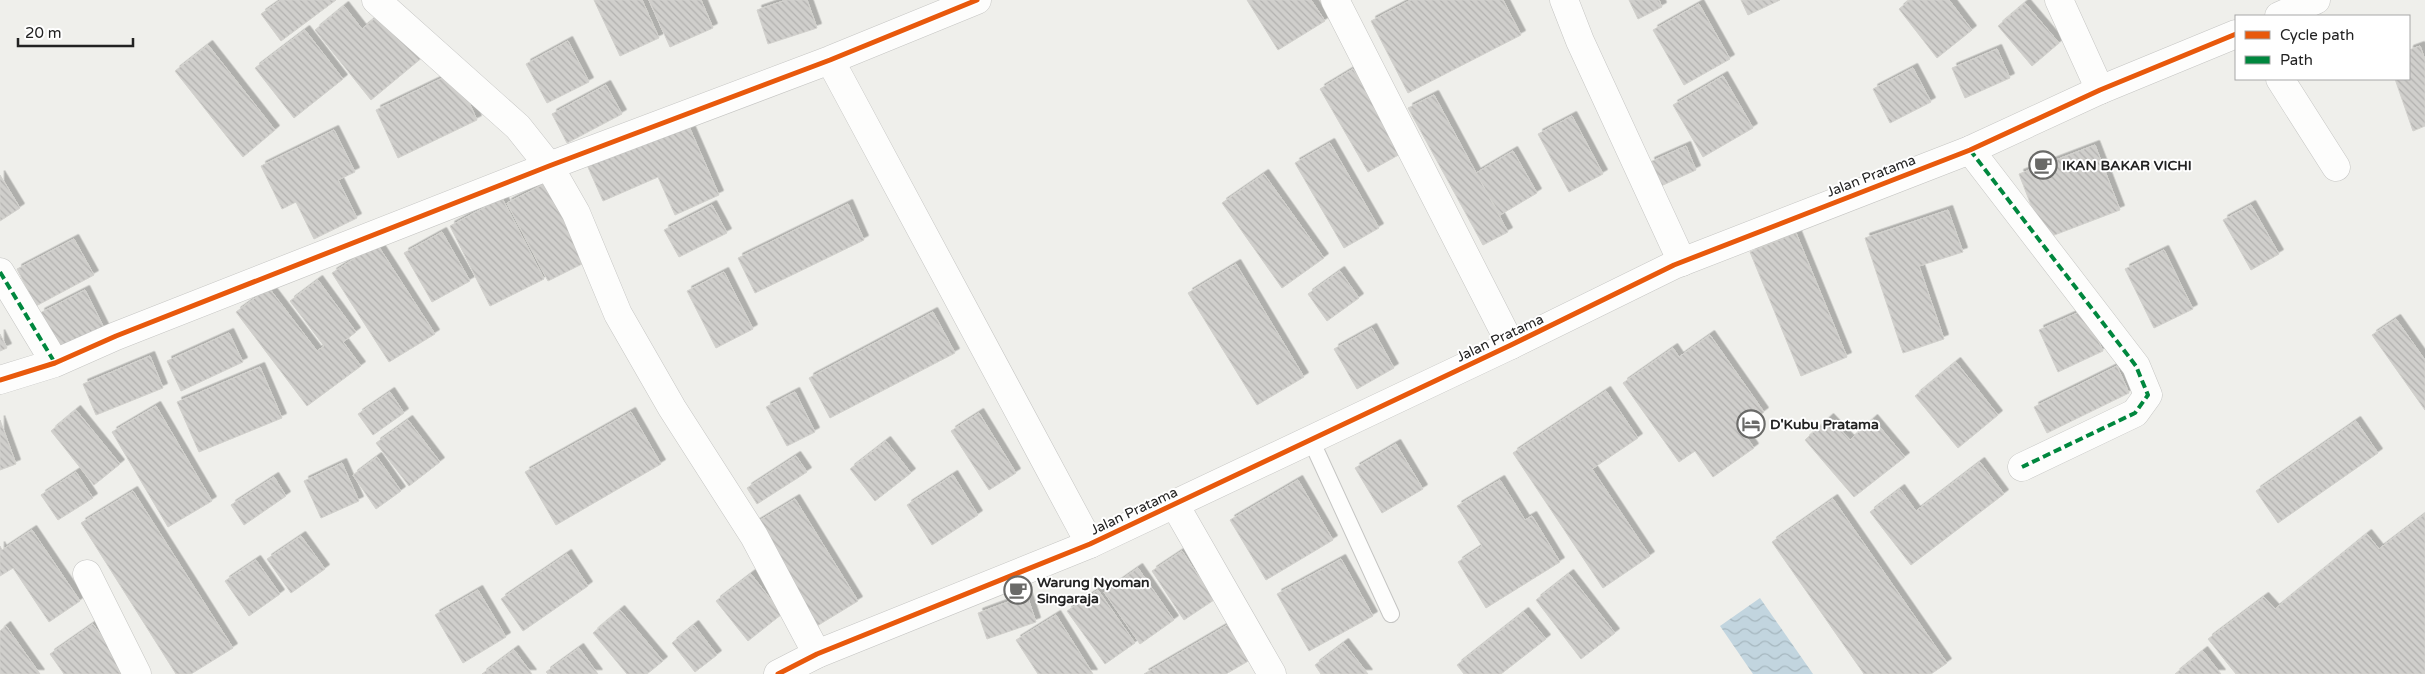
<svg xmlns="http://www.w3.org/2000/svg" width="2425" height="674" viewBox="0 0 2425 674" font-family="'Varela Round',sans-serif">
  <defs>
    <pattern id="water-waves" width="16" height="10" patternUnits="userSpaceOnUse" patternTransform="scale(1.25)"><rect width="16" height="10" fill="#c2d5df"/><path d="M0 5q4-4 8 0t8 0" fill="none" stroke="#a6b7bf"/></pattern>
    <pattern id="building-back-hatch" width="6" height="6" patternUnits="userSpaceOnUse" patternTransform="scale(1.25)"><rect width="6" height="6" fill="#d0cfcc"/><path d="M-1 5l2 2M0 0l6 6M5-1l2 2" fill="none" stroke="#b2b1af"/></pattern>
    <filter id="shadow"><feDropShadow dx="4.5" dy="-4.5" stdDeviation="0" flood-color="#0004"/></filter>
  </defs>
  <rect width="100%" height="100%" fill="#efefeb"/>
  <path fill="url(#water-waves)" d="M 1760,598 L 1813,674 L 1753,674 L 1720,626 Z"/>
  <path fill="url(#building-back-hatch)" stroke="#d2d1cd" filter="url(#shadow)" d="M 281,0 L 336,0 L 281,41 L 261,14 Z
    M 594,0 L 642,0 L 659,38 L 620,56 Z
    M 649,0 L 701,0 L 713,28 L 670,47 Z
    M 786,0 L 807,0 L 817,28 L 768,44 L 757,10 Z
    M 1247,0 L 1311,0 L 1325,21 L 1278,50 Z
    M 1411,0 L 1503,0 L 1521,35 L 1408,93 L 1371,21 Z
    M 1629,0 L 1659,0 L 1662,7 L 1638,19 Z
    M 1741,0 L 1780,0 L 1748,15 Z
    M 1910,0 L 1949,0 L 1972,30 L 1937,58 L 1899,9 Z
    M 2025,3 L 2059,43 L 2032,66 L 1998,26 Z
    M 1699,4 L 1730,59 L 1684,85 L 1653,30 Z
    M 344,6 L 362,29 L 385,10 L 424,56 L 371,100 L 315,30 Z
    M 305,30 L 343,79 L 294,118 L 255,68 Z
    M 568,41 L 589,82 L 547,103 L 526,64 Z
    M 208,45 L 275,130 L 243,157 L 175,71 Z
    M 2420,46 L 2425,60 L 2425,126 L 2413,131 L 2395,79 L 2409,79 L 2409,50 Z
    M 1997,49 L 2010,78 L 1965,98 L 1952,68 Z
    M 1913,68 L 1931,102 L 1890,123 L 1873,89 Z
    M 1353,69 L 1402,153 L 1368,172 L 1320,89 Z
    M 455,72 L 477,120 L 398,158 L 376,110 Z
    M 1723,76 L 1753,128 L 1703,157 L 1673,105 Z
    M 606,85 L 622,114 L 567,143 L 552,114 Z
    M 1434,95 L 1508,232 L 1483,245 L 1408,108 Z
    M 1572,116 L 1603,174 L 1569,192 L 1538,134 Z
    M 687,122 L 719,195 L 675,215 L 658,177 L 603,201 L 587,165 Z
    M 334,130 L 355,172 L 338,180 L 357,218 L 314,239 L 296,202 L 282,209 L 261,166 Z
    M 1330,143 L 1379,228 L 1344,248 L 1295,163 Z
    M 2095,145 L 2120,210 L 2044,239 L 2019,174 Z
    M 1686,146 L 1696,170 L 1661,186 L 1650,162 Z
    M 1513,151 L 1537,193 L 1500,215 L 1476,173 Z
    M 1264,174 L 1324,258 L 1282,288 L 1222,203 Z
    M 0,175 L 20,208 L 0,221 Z
    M 552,180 L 592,259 L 548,281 L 507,203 Z
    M 502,198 L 544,279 L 490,306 L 450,226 Z
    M 848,204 L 864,240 L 755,293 L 738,258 Z
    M 712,205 L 727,233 L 679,257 L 664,230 Z
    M 2251,205 L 2279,254 L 2251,270 L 2223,220 Z
    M 1948,210 L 1963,252 L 1919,266 L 1944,339 L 1903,353 L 1865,238 Z
    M 442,232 L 470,281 L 432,302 L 404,253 Z
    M 1796,233 L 1847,357 L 1801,376 L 1750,252 Z
    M 74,239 L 94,275 L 36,306 L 17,269 Z
    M 377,244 L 435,334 L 389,362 L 332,273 Z
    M 2164,250 L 2193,309 L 2154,328 L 2125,269 Z
    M 1236,264 L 1304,377 L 1257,405 L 1188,293 Z
    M 1340,271 L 1359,298 L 1327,321 L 1308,294 Z
    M 724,272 L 753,329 L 716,348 L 687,291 Z
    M 318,280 L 356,332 L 343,342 L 361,366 L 307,406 L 236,312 L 269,288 L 317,351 L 324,346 L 290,301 Z
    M 85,290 L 105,330 L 60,352 L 40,313 Z
    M 2084,310 L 2103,351 L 2058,372 L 2039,330 Z
    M 933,312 L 955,353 L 830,418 L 809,378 Z
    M 2396,319 L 2425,360 L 2425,410 L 2372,335 Z
    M 1372,328 L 1394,368 L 1357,389 L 1334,349 Z
    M 229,333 L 243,362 L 181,391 L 167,361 Z
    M 0,334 L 7,348 L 0,351 Z
    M 1710,335 L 1764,412 L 1741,429 L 1754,448 L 1713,477 L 1695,451 L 1679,462 L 1623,383 L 1673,348 L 1679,357 Z
    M 150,356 L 163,388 L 96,415 L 83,384 Z
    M 1956,362 L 1998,415 L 1958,448 L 1915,396 Z
    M 2117,366 L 2129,393 L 2047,433 L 2034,407 Z
    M 260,367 L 282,418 L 199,452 L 177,402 Z
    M 1606,391 L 1638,438 L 1592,469 L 1650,556 L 1603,588 L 1513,453 Z
    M 390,392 L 404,413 L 373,435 L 358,414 Z
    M 795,392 L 815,432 L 787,446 L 766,407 Z
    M 156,406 L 212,501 L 168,527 L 112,432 Z
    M 76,410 L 120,464 L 94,485 L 51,431 Z
    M 631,412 L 661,464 L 556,525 L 525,472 Z
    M 979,413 L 1016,473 L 989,490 L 951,431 Z
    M 1829,418 L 1850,440 L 1873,419 L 1905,457 L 1854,497 L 1805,440 Z
    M 0,420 L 16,464 L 0,470 Z
    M 408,420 L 440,462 L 409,486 L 376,443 Z
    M 2356,421 L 2378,453 L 2278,523 L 2256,491 Z
    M 886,441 L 911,473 L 875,501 L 850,469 Z
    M 1396,444 L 1423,489 L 1382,513 L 1355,468 Z
    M 796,456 L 807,472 L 757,504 L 747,488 Z
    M 377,457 L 401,491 L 376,509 L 353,475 Z
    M 1980,462 L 2004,494 L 1911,565 L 1870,512 L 1900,489 L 1916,511 Z
    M 342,463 L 359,501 L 321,518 L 304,481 Z
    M 76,472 L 93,498 L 58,520 L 41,495 Z
    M 953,475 L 978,515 L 932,545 L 907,505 Z
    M 274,477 L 286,496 L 244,525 L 231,505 Z
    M 1298,480 L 1333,540 L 1266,580 L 1230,520 Z
    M 1500,480 L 1525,520 L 1532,516 L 1560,562 L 1486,608 L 1458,562 L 1482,546 L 1457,506 Z
    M 133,491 L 233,648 L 191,674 L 176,674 L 81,523 Z
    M 795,499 L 858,601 L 812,629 L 749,527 Z
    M 1833,499 L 1947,663 L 1931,674 L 1864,674 L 1772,542 Z
    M 2425,514 L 2425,674 L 2236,674 L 2208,639 L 2264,597 L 2275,609 L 2367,534 L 2379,549 Z
    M 32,530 L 80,601 L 49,622 L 13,568 L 0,576 L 0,546 L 2,550 Z
    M 301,536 L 325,569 L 291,593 L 267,559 Z
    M 1182,551 L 1214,600 L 1184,620 L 1152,571 Z
    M 567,554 L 588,586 L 523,631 L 501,599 Z
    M 1341,559 L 1373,616 L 1309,651 L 1277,594 Z
    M 256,560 L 280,594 L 249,616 L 225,581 Z
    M 1138,568 L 1174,620 L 1140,644 L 1104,592 Z
    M 751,574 L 782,614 L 748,641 L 716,601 Z
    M 1569,574 L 1615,633 L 1581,659 L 1536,600 Z
    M 478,590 L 506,637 L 463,663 L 435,615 Z
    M 1098,590 L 1135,643 L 1105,664 L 1067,611 Z
    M 1027,595 L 1036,622 L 987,639 L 978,613 Z
    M 620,610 L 663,661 L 647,674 L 627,674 L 593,633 Z
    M 1524,612 L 1546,639 L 1501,674 L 1464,674 L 1457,665 Z
    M 1056,615 L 1093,674 L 1038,674 L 1016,640 Z
    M 93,624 L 128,674 L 64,674 L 50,654 Z
    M 1229,624 L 1250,660 L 1226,674 L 1144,674 Z
    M 694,625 L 717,655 L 695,672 L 672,643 Z
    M 6,626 L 40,674 L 0,674 L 0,631 Z
    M 1344,643 L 1368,674 L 1321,674 L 1315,665 Z
    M 579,648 L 598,674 L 548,674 L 546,672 Z
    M 514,650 L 532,674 L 482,674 Z
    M 2203,651 L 2221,674 L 2175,674 Z"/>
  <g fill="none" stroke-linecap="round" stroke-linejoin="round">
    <g stroke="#c5c5c3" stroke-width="18">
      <path id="service" d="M 1311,440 L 1391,614"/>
    </g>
    <g stroke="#c5c5c3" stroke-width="29">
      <path id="minor" d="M 376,0 L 518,127 L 549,166 L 576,213 L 618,314 L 672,408 L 754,536 L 817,654
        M 1335,0 L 1511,345
        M 1564,0 L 1580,41 L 1682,262
        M 2059,0 L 2100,90
        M 830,60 L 1090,544
        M 2280,79 L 2336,167
        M 1970,150 L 2136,366 L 2148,395 L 2135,413 L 2022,467
        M 0,272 L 55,363
        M 0,380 L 55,363 L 116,336 L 549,166 L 830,60 L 977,0
        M 1175,505 L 1272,674
        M 87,574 L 137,674"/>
    </g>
    <g stroke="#c5c5c3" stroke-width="29">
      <path id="tertiary" d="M 2279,16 L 2316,0
        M 778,674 L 817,654 L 1090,544 L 1511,345 L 1674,265 L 1970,150 L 2100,90 L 2236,34"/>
    </g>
    <use href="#service" stroke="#fdfdfc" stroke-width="16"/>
    <use href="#minor" stroke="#fdfdfc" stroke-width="28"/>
    <use href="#tertiary" stroke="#fdfdfc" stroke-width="28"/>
    <path stroke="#00873e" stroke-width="4" stroke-dasharray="8 4" stroke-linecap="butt" d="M 1970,150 L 2136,366 L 2148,395 L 2135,413 L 2022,467
      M 0,272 L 55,363"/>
    <g stroke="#fff" stroke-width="8">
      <path id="cycleway" d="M 0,380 L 55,363 L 116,336 L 549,166 L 830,60 L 977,0
        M 778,674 L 817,654 L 1090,544 L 1511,345 L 1674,265 L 1970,150 L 2100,90 L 2236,34"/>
    </g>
    <use href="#cycleway" stroke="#e8590c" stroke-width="5"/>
  </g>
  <defs>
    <g id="cafe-ring" transform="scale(1.4375)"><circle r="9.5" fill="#fff" stroke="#6a6a68" stroke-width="1.5"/><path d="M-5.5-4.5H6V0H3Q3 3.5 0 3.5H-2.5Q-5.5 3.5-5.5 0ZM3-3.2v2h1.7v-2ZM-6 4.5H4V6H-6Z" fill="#6a6a68"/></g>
    <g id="hotel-ring" transform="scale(1.4375)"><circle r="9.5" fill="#fff" stroke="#6a6a68" stroke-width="1.5"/><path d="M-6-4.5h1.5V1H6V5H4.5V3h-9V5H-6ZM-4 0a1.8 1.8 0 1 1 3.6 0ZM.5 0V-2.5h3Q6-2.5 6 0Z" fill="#6a6a68"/></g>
  </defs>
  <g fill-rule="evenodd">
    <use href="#cafe-ring" x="2043" y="165"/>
    <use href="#hotel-ring" x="1751" y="424"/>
    <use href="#cafe-ring" x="1018" y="590"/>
  </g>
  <g text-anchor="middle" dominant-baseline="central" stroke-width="4" stroke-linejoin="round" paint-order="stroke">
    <g font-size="14" font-weight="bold" fill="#222" stroke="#fff" text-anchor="start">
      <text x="2062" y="165">IKAN BAKAR VICHI</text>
      <text x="1770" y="424">D'Kubu Pratama</text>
      <text x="1037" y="582">Warung Nyoman<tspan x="1037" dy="16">Singaraja</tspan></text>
    </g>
    <g font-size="14" fill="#222" stroke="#fff">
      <text transform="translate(1871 176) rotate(-21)">Jalan Pratama</text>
      <text transform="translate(1500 338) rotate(-25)">Jalan Pratama</text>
      <text transform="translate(1134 511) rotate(-25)">Jalan Pratama</text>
    </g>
  </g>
  <rect x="2235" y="15" width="175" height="65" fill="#ffffff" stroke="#a7a7a7"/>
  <rect x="2245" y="31" width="25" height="8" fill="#e8590c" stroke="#a7a7a7"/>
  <text x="2280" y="40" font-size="15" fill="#222222">Cycle path</text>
  <rect x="2245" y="56" width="25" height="8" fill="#00873e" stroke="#a7a7a7"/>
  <text x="2280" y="65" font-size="15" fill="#222222">Path</text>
  <path d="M18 38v8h115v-8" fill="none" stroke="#222222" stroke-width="2.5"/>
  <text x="25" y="38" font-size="15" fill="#222222" stroke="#ffffff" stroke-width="4" paint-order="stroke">20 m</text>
</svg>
